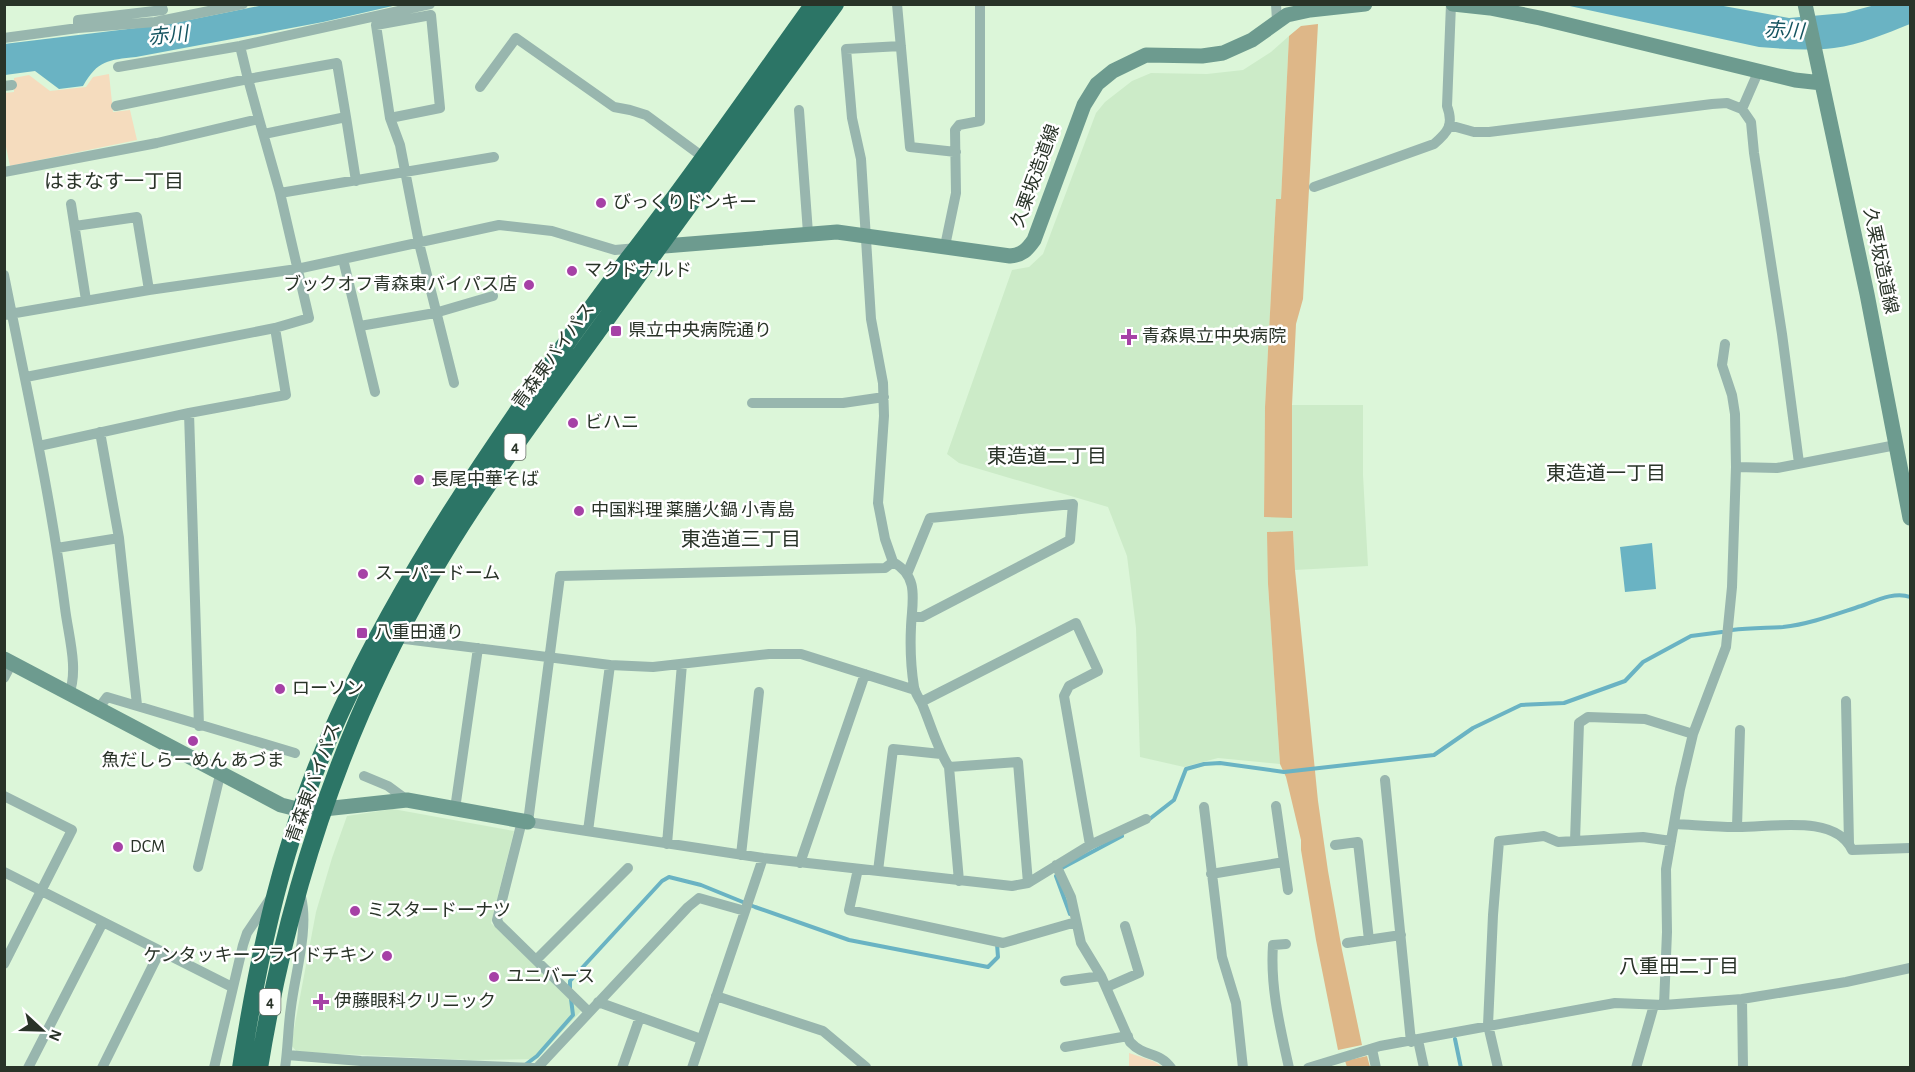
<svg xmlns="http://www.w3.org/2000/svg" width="1915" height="1072" viewBox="0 0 1915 1072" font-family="'Alegreya Sans','Noto Sans JP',sans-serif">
  <rect width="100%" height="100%" fill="#dcf6d9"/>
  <path fill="#ccebc8" d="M 1289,36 L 1281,200 L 1276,200 L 1265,407 L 1264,517 L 1292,517 L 1292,405 L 1363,405 L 1363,475 L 1368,566 L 1295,570 L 1293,531 L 1268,584 L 1280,764 L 1218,758 L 1184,767 L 1140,757 L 1136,628 L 1127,556 L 1108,507 L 959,463 L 947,454 L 1012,270 L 1029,267 L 1043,254 L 1096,113 L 1105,102 L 1132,81 L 1151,73 L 1207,74 L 1243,70 L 1271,52 Z
    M 393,809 L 514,831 L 491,923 L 581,1011 L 537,1059 L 469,1060 L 297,1052 L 291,1045 L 316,912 L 332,858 L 347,816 Z"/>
  <path fill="#f5dcbe" d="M 109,74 L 113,112 L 130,110 L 137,140 L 10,166 L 5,142 L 5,93 L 14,92 L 14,78 L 29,75 L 50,91 L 86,87 L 93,77 Z
    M 1129,1053 L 1153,1061 L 1163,1067 L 1129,1067 Z"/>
  <path fill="#deb788" d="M 1318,24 L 1303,299 L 1296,324 L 1292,405 L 1292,518 L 1264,517 L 1265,407 L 1276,199 L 1281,199 L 1289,36 L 1301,26 Z
    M 1293,531 L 1295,570 L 1318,801 L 1328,871 L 1342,950 L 1362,1045 L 1338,1050 L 1316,940 L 1301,850 L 1301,840 L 1286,777 L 1280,764 L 1268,584 L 1267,532 Z
    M 1367,1056 L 1370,1067 L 1347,1067 L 1345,1061 Z"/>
  <path fill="#6ab3c3" d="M 264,5 L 397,5 L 323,22 L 136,57 C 108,60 98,60 83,86 L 59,89 L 35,71 L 5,75 L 4,44 L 169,24 Z
    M 1565,5 L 1718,5 L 1789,18 L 1845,13 L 1875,5 L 1910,5 L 1910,24 C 1887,33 1860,45 1834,48 C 1809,51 1784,49 1759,47 Z
    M 1652,543 L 1656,589 L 1625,592 L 1620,547 Z"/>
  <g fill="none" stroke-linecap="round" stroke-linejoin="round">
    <path stroke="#6ab3c3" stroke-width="4" d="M 1732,630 C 1749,628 1766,628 1783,627 C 1810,624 1836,614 1861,606 C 1875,601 1895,591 1910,597
      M 1147,821 L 1174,800 L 1186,769 L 1204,764 L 1220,763 L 1284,772 L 1434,755 L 1473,728 L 1521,705 L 1564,703 L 1625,681 L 1643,662 L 1691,636 L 1722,632
      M 1060,869 L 1122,836
      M 1056,876 L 1070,914
      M 570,989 L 570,981 L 662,881 L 669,877 L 701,885 L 755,907 L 849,940 L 988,967 L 998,957 L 997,944
      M 1455,1039 L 1461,1068
      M 525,1065 L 537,1056 L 573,1015 L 571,999"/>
    <path stroke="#98b6ae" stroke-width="10" d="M 897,4 L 910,147 L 956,152
      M 1276,4 L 1277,21
      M 78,28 L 78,20 L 163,10 L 161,4
      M 4,38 L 78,28 L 155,22 L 243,4
      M 901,46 L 846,49 L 852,118 L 861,159 L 871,319 L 883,383 L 884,416 L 878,503 L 885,539 L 893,562 C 920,577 912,601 911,627 C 910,647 911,668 914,687 C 915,693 919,698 922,704 C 931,725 937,748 949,767 L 959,881
      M 118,67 L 240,46 L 430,4
      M 4,86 L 12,85
      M 480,87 L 516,38 L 614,107 L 630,110 L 646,115 L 703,157
      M 116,106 L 248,79 L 240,46
      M 1742,109 L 1759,70
      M 799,110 L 808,233
      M 346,117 L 356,181
      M 390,118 L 440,108 L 431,15 L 376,25 L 390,118 L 400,145 L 419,243 L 454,383
      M 259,119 L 248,79 L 337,63 L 346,117 L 264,134
      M 1449,125 L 1474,132 L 1489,132 L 1712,104 L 1727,103 L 1742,109 L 1751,122 L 1754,153 L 1782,334 L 1799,463
      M 4,172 L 157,143 L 259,119 L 280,193 L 309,318 L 275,328 L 286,395 L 189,413 L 39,446
      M 1314,187 L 1434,144 C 1448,132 1454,125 1447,106 L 1451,4
      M 280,193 L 494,157
      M 71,204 L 86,300
      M 75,226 L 137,217 L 149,290
      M 945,246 L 956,193 L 955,130 L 959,125 L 980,121 L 980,4
      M 343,259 L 375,392
      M 4,275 C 26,386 51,496 65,608 C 68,634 79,669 69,694
      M 4,315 L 149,290 L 297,269 L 499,225 L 552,231 L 615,250 L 637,248
      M 360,326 L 435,313 L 493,296
      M 26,377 L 275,328
      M 752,403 L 843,403 L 884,397
      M 189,413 L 199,726
      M 100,432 L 119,538 L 137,705
      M 1736,467 L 1777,468 L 1896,445
      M 57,548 L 119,538
      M 893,562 L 885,568 L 560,576 L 528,822 L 763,858 L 1012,886 L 1028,883 L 1090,845 L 1146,819
      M 907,574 L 930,518 L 1073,504 L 1070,540 L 922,617 L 912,617
      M 397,638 L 610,665 L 653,667 L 769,654 L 801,654 L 915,690
      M 4,678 L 12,663
      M 1846,701 L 1849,844
      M 921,702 L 1076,623 L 1098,671 L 1069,686 L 1064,696 L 1090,845
      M 98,709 L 107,697 L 295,753
      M 949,767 L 1018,762 L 1028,883
      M 364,776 L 388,786 L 407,800
      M 1385,780 L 1411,1042
      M 4,796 L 72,830 L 4,964
      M 1276,806 L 1288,890
      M 1204,807 L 1222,957 L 1236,1003 L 1243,1068
      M 455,809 L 478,648
      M 522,821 L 497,920 L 499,924 L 589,1012
      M 1675,824 C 1695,825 1715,827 1735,827 C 1769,828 1835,813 1852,850 L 1910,848
      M 1737,827 L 1740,730
      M 588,831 L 610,665
      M 1575,841 L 1643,837 L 1671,841
      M 667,844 L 682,664
      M 1335,845 L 1358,842 L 1369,940
      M 741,855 L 759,692
      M 800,863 L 865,674
      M 1056,865 L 1071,897 L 1081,943 L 1101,976 L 1130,1042 C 1145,1058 1159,1051 1171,1068
      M 198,867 L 220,775
      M 858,869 L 849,910 L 1003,943 L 1076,922
      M 878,871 L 893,749 L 941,754
      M 4,872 L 232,987
      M 1211,874 L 1284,862
      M 1347,943 L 1401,935
      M 1286,944 L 1273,945 C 1270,987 1280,1027 1289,1068
      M 536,960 L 628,868
      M 1065,981 L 1101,976
      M 1107,987 L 1139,973 L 1125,926
      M 716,996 L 823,1031 L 866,1067
      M 1742,999 L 1743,1068
      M 598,1002 L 701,1039
      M 1664,1005 L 1667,932 L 1666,869 L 1680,789 L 1693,734 L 1726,647 L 1732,587 L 1736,467 L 1735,414 L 1732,395 L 1722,365 L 1725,344
      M 1418,1040 L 1424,1068
      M 1065,1047 L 1128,1036
      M 1372,1049 L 1376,1068
      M 287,1055 L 361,1061 L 534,1068
      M 28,1068 L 103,922
      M 102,1068 L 160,951
      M 214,1068 L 243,945 L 247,933 L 270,899
      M 285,1068 C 288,1048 288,1027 291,1007 C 295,974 309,929 301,897
      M 537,1068 L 688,907 L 699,898 L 745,911
      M 622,1068 L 640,1017
      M 692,1068 L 763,858
      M 1308,1068 L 1380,1046 L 1615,1003 L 1664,1005 L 1742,999 L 1846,982 L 1910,968
      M 1498,1068 L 1488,1025 L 1493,915 L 1499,841 L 1544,836 L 1558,842 L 1575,841 L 1579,723 L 1588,717 L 1645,719 L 1693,734
      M 1636,1068 L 1654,1005"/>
    <path stroke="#6d9b8f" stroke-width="15" d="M 1453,4 L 1490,8 L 1540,18 L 1795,80 L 1822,83
      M 1805,4 L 1867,294 L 1910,518
      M 652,247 L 837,232 L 1010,256 C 1022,255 1027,250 1034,240 L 1084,105 L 1097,84 L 1113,71 L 1146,55 L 1202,56 L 1223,53 L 1252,40 L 1287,15 L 1310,10 L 1365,4
      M 4,659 L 281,805 L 301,810 L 324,809 L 407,800 L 528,822"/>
    <path stroke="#2c7566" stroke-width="18" d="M 241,1068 C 257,964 279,861 318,764 C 374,626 456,499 542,377 C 573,334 604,290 637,248 C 698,169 755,86 814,4
      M 259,1068 C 287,896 342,727 430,576 C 479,491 539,412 596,333 C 676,223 755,114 835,4"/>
  </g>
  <g fill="#a641a6" stroke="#fff" stroke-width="2">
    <circle cx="601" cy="203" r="6"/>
    <circle cx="572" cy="271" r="6"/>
    <circle cx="529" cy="285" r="6"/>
    <rect x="610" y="325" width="12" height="12" rx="3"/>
    <path d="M1126 328h6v6h6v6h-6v6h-6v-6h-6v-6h6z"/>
    <circle cx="573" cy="423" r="6"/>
    <circle cx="419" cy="480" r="6"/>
    <circle cx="579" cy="511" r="6"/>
    <circle cx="363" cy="574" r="6"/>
    <rect x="356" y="627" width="12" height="12" rx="3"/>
    <circle cx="280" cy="689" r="6"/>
    <circle cx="193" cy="741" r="6"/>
    <circle cx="118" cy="847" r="6"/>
    <circle cx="355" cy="911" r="6"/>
    <circle cx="387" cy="956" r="6"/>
    <circle cx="494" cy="977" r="6"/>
    <path d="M318 993h6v6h6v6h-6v6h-6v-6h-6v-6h6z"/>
  </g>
  <g text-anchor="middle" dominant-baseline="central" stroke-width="5" stroke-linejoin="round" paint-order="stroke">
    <g fill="#fff" stroke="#697068" stroke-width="1.5">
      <rect x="504.5" y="434" width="21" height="26" rx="4.5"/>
      <rect x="259.5" y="989" width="21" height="26" rx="4.5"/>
    </g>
    <g font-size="16" font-weight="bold" fill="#293328">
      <text x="515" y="447">4</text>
      <text x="270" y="1002">4</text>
    </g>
    <g font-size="18" fill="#293328" stroke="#fff">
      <text transform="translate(1036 176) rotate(-70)">久栗坂造道線</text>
      <text transform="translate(1880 261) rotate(78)">久栗坂造道線</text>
      <text transform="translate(554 356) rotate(-54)">青森東バイパス</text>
      <text transform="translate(314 783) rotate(-70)">青森東バイパス</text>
    </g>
    <g font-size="18" fill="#293328" stroke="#fff" text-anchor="start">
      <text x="613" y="203">びっくりドンキー</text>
      <text x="584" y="271">マクドナルド</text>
      <text x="517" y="285" text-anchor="end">ブックオフ青森東バイパス店</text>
      <text x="628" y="331">県立中央病院通り</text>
      <text x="1142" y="337">青森県立中央病院</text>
      <text x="585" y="423">ビハニ</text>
      <text x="431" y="480">長尾中華そば</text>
      <text x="591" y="511">中国料理 薬膳火鍋 小青島</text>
      <text x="375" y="574">スーパードーム</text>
      <text x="374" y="633">八重田通り</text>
      <text x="292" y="689">ローソン</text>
      <text x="193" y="761" text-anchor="middle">魚だしらーめん あづま</text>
      <text x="130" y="847">DCM</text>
      <text x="367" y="911">ミスタードーナツ</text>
      <text x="375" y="956" text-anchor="end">ケンタッキーフライドチキン</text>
      <text x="506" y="977">ユニバース</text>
      <text x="334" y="1002">伊藤眼科クリニック</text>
    </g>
    <g font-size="20" font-style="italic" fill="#165561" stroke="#fff">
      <text transform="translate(1784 31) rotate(3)">赤川</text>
      <text transform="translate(168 36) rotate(-6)">赤川</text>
    </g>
    <g font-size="20" fill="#293328" stroke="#fff">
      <text x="114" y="182">はまなす一丁目</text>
      <text x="1047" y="457">東造道二丁目</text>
      <text x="1606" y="474">東造道一丁目</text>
      <text x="741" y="540">東造道三丁目</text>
      <text x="1679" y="967">八重田二丁目</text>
    </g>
  </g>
  <rect width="1915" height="1072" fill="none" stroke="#293328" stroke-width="12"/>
  <g transform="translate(42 1030) rotate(112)" stroke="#ffffff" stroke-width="4.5" paint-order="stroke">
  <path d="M0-4.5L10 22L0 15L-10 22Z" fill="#293328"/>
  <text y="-9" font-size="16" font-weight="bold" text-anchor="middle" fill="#293328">N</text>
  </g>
</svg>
